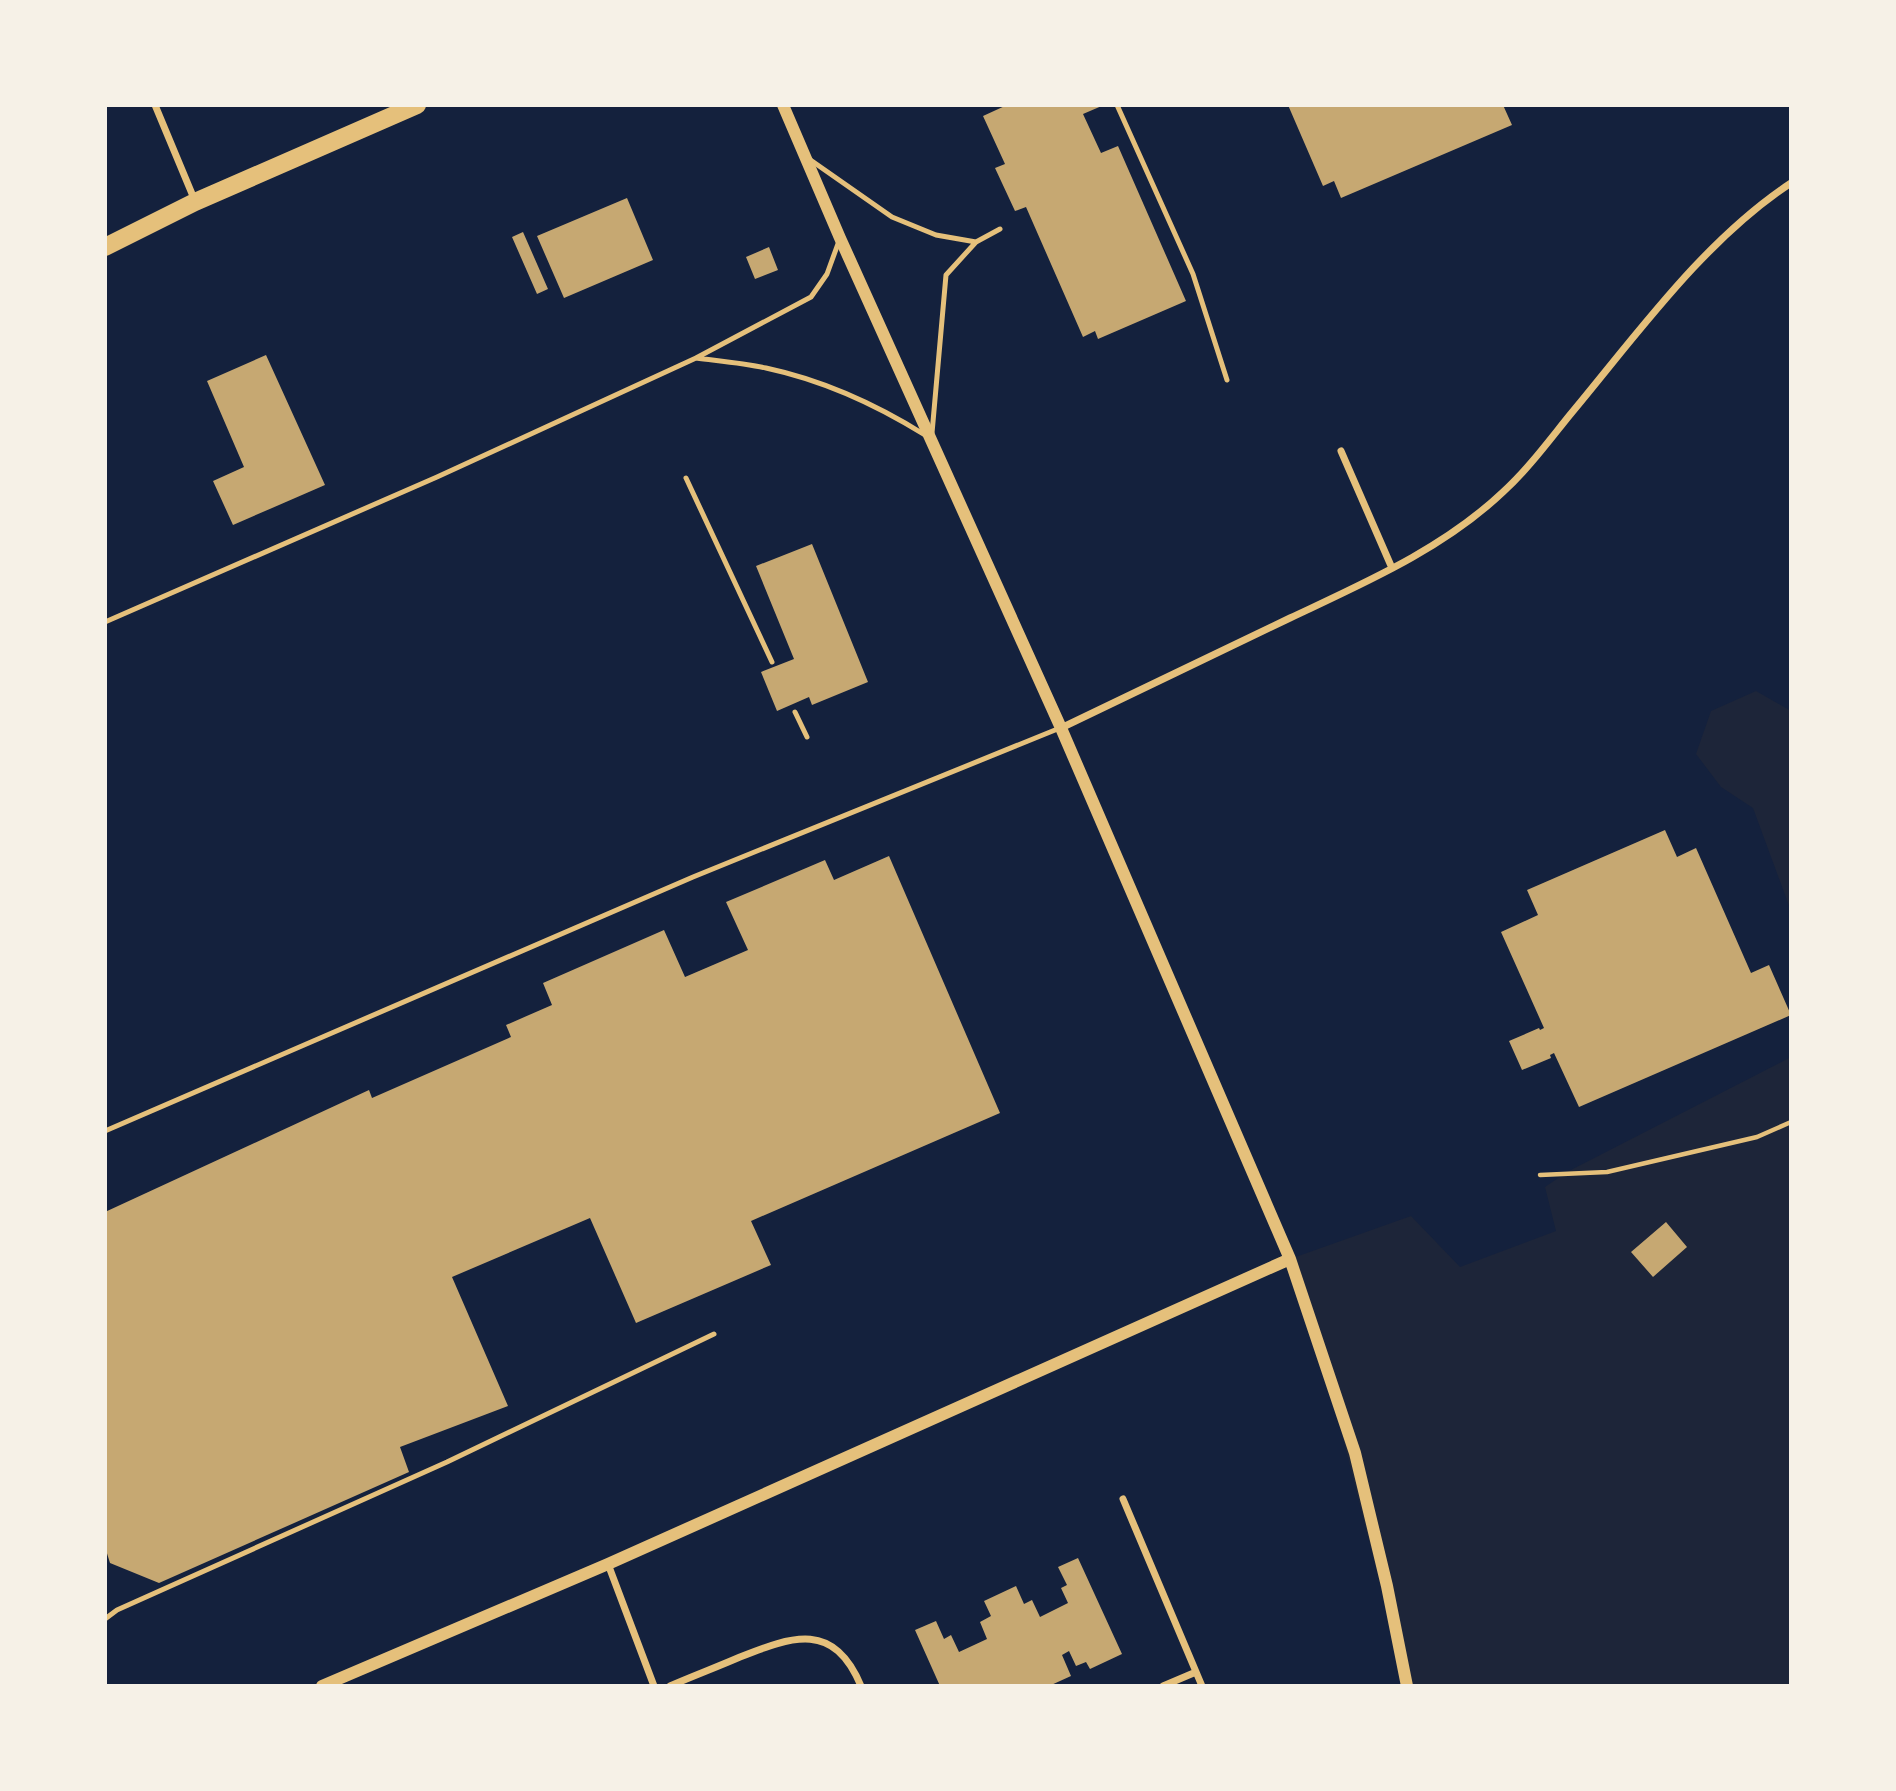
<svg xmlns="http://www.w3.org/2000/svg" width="1896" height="1791" viewBox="0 0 1896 1791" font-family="Cabin,sans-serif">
  <rect width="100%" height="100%" fill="#14213d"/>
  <path fill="#1d2539" d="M 1756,691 L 1791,711 L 1791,911 L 1753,808 L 1721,787 L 1696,754 L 1711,711 Z
    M 1791,1057 L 1791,1686 L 1406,1686 L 1324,1364 L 1290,1259 L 1411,1216 L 1460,1267 L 1556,1231 L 1545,1187 L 1567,1172 Z"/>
  <path fill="#c6a872" d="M 1007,105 L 1104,105 L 1083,114 L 1101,153 L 1118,146 L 1186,301 L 1098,339 L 1095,331 L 1083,337 L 1026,207 L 1015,211 L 995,168 L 1005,164 L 983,116 Z
    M 1288,105 L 1503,105 L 1512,125 L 1341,198 L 1334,181 L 1323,186 Z
    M 627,198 L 653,260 L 564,298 L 537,236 Z
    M 523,232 L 548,289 L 537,294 L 512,237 Z
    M 769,247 L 778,270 L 755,279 L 746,257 Z
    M 266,355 L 325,485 L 233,525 L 213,481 L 244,467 L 207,381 Z
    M 812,544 L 868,682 L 812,705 L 809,697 L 777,711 L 761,672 L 794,659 L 756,566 Z
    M 1665,830 L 1677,857 L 1696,848 L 1751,973 L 1769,965 L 1791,1015 L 1579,1107 L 1554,1053 L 1550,1055 L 1551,1058 L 1522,1070 L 1509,1041 L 1539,1028 L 1540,1030 L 1544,1028 L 1501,932 L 1538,915 L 1527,890 Z
    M 889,856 L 1000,1113 L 751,1221 L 771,1265 L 636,1323 L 590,1218 L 452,1277 L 508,1406 L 400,1447 L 409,1472 L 159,1583 L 110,1563 L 105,1547 L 105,1212 L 369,1090 L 372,1098 L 511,1037 L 506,1025 L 552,1005 L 543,983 L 664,930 L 685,977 L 748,950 L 726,902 L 825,860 L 834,880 Z
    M 1666,1222 L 1687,1247 L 1653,1277 L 1631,1252 Z
    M 1078,1558 L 1122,1654 L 1090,1669 L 1086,1662 L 1076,1666 L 1069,1651 L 1062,1655 L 1071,1676 L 1049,1686 L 940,1686 L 915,1630 L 936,1621 L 944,1639 L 951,1635 L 959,1652 L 987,1639 L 980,1622 L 991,1616 L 984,1601 L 1016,1586 L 1024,1604 L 1032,1600 L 1040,1617 L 1068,1603 L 1061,1588 L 1067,1585 L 1058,1567 Z"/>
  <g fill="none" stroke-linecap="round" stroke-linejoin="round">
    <path stroke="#e5c07b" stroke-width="4.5" d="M 1540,1175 L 1607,1172 L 1757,1137 L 1791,1122"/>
    <path stroke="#e5c07b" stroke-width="5" d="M 1117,105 L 1193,274 L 1227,380
      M 809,159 L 892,217 L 936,235 L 976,242 L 946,275 L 932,433
      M 839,241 L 827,274 L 811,297 L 696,358 C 719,361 743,363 766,368 C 822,380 877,405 925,435
      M 976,242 L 1000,229
      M 686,478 L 772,662
      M 105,622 L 437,477 L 696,358
      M 795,712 L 807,737
      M 105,1131 L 693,877 L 1060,728
      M 105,1619 L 117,1610 L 447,1462 L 714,1334"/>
    <path stroke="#e5c07b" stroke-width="7" d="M 155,105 L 195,201
      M 1341,451 L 1392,568
      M 1061,728 C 1137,691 1214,655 1290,618 C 1364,583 1443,549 1503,492 C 1528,469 1548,442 1569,416 C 1636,336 1703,241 1791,183
      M 1123,1499 L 1202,1686
      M 608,1564 L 654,1686
      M 670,1686 C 693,1676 717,1667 740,1657 C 793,1636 834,1621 861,1686
      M 1163,1686 L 1196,1672"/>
    <path stroke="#e5c07b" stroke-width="12" d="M 783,105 L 840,238 L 1061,728 L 1290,1259 L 1355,1453 L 1387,1586 L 1407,1686
      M 322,1686 L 608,1564 L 1290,1259"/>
    <path stroke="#e5c07b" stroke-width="18" d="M 105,247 L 195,202 L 417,105"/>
  </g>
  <rect width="1896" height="1791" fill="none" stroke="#f6f1e7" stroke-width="214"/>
</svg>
